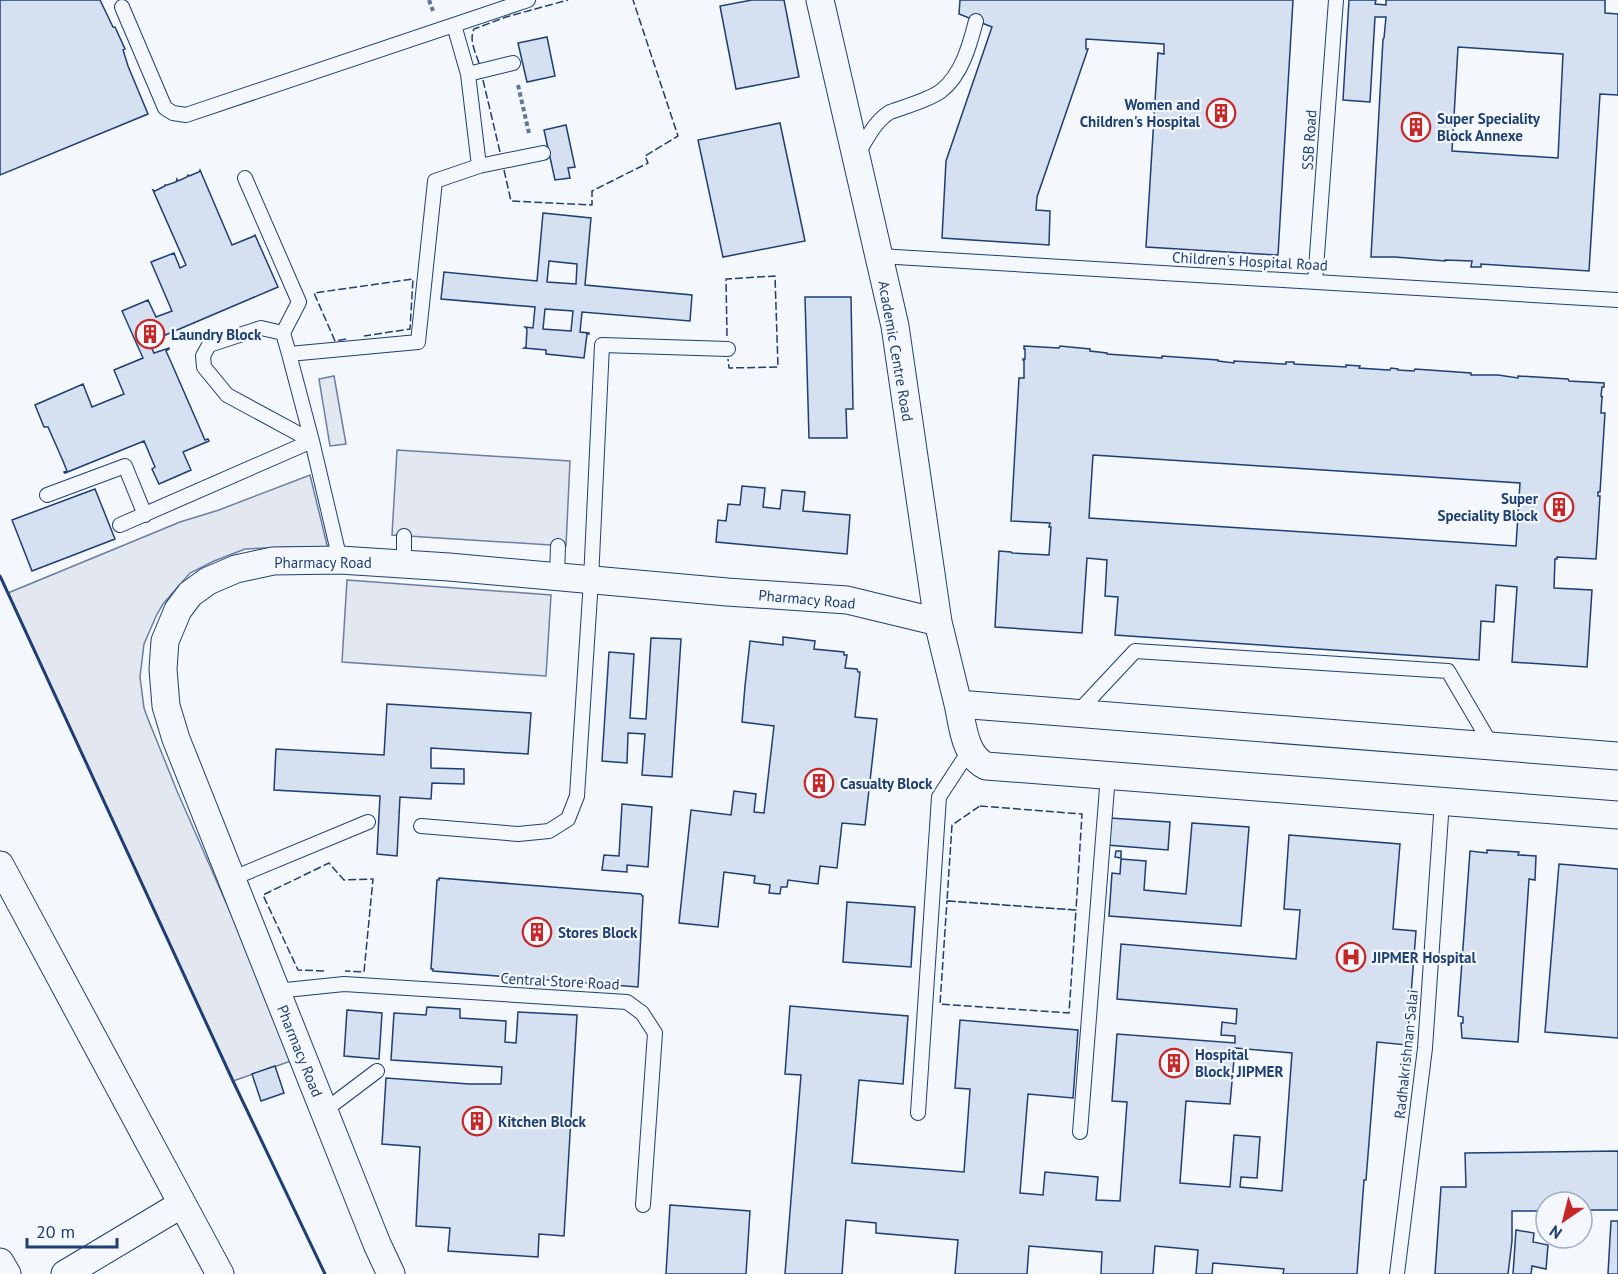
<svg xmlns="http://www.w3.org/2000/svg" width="1618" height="1274" viewBox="0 0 1618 1274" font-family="'PT Sans',sans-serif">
  <rect width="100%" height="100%" fill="#f4f7fb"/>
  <path fill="#e3e8f0" stroke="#687fa3" stroke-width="1.5" d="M 334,376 L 346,444 L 330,446 L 319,379 Z
    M 397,450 L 570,461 L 566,546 L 392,535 Z
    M 310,475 L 328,549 L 289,547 L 245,549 L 214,561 L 190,573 L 163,604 L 157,614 L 144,644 L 140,677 L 144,708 L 148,719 L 177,791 L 253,964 L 291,1061 L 233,1081 L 8,593 L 180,522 L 219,510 Z
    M 347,580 L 551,595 L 546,676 L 342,662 Z"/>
  <path fill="#d5e0f0" stroke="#1d3f73" stroke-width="1.5" fill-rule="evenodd" d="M 0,0 L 100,0 L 113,27 L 115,27 L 125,49 L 123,50 L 128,66 L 148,114 L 0,175 Z
    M 752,0 L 784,0 L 799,77 L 736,89 L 720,6 Z
    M 960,0 L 1293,0 L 1278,255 L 1146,247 L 1158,53 L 1164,54 L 1164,44 L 1086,39 L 1086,49 L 1088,49 L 1037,197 L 1036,210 L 1050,211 L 1049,245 L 942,238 L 946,161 L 992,27 L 959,14 Z
    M 1349,0 L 1376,0 L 1375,4 L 1386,5 L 1386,0 L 1605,0 L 1605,13 L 1618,14 L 1618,95 L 1600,94 L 1589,271 L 1481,264 L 1481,267 L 1471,267 L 1472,261 L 1445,260 L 1445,261 L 1395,257 L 1371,257 L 1383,39 L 1384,38 L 1386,17 L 1375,17 L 1370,102 L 1343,100 ZM 1458,47 L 1563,54 L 1558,158 L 1452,151 Z
    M 547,37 L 555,76 L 527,82 L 518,43 Z
    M 780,123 L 805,241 L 723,257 L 698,140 Z
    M 566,125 L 575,167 L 568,168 L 570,178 L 555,180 L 544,130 Z
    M 200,170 L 232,245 L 254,236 L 255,235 L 278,287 L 149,342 L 154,353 L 169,348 L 169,349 L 166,351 L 171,362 L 205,440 L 208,439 L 209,441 L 183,452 L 191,470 L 159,484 L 152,469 L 155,467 L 144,441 L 65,473 L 64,472 L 67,471 L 63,461 L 48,427 L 44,427 L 35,405 L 83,384 L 92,407 L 124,394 L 114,370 L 143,358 L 122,311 L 148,300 L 156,317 L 172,311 L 151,262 L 174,253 L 180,268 L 186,265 L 153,190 L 155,191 L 165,186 L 165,185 L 167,185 L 176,182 L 177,179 L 178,181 L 187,177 L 188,175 L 189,176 L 199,172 Z
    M 543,213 L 591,218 L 585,285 L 692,295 L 690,321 L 582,312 L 580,332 L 589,333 L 589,334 L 587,334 L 584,358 L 546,354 L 546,350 L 524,348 L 526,347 L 527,329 L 525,327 L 533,328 L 535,307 L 441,299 L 444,272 L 537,281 ZM 549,261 L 577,264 L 576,284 L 547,282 ZM 545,309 L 573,311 L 571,331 L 543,329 Z
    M 805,297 L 851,297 L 853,409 L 846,409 L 847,438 L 809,438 Z
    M 1024,346 L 1059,348 L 1060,346 L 1090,349 L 1090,351 L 1107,353 L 1107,354 L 1162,358 L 1162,356 L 1218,360 L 1218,361 L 1234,363 L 1234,361 L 1283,364 L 1286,364 L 1286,362 L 1294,362 L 1294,364 L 1346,367 L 1346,365 L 1360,366 L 1359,368 L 1388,370 L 1390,370 L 1391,368 L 1398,369 L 1398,370 L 1414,371 L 1415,369 L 1471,373 L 1471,375 L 1498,375 L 1518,378 L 1518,376 L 1568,379 L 1569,381 L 1604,383 L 1604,387 L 1602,387 L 1601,396 L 1603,397 L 1602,397 L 1601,413 L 1605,413 L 1600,492 L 1598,492 L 1598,496 L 1600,496 L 1596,559 L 1557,557 L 1557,559 L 1555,559 L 1554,588 L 1592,590 L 1587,667 L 1512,662 L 1517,587 L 1496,585 L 1494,622 L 1481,621 L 1479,660 L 1115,635 L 1118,597 L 1105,596 L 1107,560 L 1087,558 L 1082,633 L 995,627 L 999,551 L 1011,552 L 1012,553 L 1049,555 L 1051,527 L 1049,527 L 1050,523 L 1011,521 L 1019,378 L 1024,378 L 1024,360 L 1023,360 L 1023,359 L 1025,359 L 1025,349 L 1024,349 ZM 1093,455 L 1520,483 L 1516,546 L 1089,518 Z
    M 742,486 L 765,488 L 763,507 L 780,509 L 782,490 L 805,492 L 803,511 L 850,515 L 847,554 L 716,542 L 718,520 L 726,521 L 728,504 L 740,505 Z
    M 95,489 L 115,539 L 32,571 L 12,520 Z
    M 783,637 L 815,641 L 814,649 L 844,652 L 844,655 L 847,655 L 845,668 L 857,669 L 858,672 L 860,672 L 855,717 L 877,719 L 865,825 L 842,823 L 837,868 L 820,866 L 818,884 L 788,880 L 787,887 L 781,887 L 780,894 L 769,893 L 770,885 L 754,883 L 755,876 L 724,872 L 718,927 L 679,923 L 691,810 L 731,815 L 734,791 L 756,794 L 754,812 L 764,813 L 774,726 L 742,722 L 745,686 L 750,641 L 783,645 Z
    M 651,638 L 681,639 L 672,777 L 642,775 L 645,734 L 628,733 L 627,763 L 602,761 L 609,652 L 634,654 L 630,718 L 646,719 Z
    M 387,704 L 531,713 L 528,754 L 431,748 L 431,768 L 464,769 L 464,784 L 432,783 L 431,799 L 400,797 L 397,856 L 377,854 L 380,796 L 274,790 L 276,749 L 384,755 Z
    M 622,804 L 652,807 L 648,867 L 627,865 L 627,872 L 602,870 L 604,855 L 619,856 Z
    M 1110,818 L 1170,822 L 1168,850 L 1107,845 Z
    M 1192,823 L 1249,827 L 1241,926 L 1109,916 L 1112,873 L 1120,874 L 1121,859 L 1146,861 L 1144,890 L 1186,894 Z
    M 1289,835 L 1400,844 L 1393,929 L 1416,931 L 1407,1045 L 1377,1042 L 1366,1180 L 1364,1180 L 1357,1274 L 1283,1274 L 1284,1269 L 1213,1263 L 1212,1274 L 1196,1274 L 1198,1250 L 1155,1246 L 1153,1274 L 1101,1274 L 1102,1252 L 1029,1246 L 1027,1274 L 955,1274 L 958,1240 L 876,1233 L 876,1223 L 846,1220 L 842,1274 L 785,1274 L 801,1075 L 785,1074 L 790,1006 L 908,1016 L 903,1084 L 859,1080 L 852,1163 L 964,1172 L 970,1089 L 955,1088 L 960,1020 L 1078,1030 L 1073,1098 L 1028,1094 L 1020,1193 L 1043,1195 L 1045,1172 L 1098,1177 L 1096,1200 L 1120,1201 L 1127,1102 L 1112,1101 L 1117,1034 L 1235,1043 L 1235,1036 L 1221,1035 L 1222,1022 L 1236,1024 L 1237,1009 L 1117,999 L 1121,944 L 1296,959 L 1300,910 L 1284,909 ZM 1235,1048 L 1292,1053 L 1282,1191 L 1240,1187 L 1241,1177 L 1257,1178 L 1260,1137 L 1234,1135 L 1230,1187 L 1180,1183 L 1186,1101 L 1230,1104 Z
    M 1487,850 L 1519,852 L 1518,855 L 1520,855 L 1536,856 L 1535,880 L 1529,879 L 1518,1042 L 1462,1038 L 1461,1023 L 1463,1023 L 1463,1017 L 1458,1016 L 1470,851 L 1487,853 Z
    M 1116,851 L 1121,851 L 1121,858 L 1115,857 Z
    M 1559,864 L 1618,869 L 1618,1038 L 1545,1032 Z
    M 439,878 L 641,894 L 642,896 L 643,896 L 638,987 L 433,971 L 433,969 L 431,969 L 437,880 L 439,880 Z
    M 847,902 L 915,907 L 911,967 L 843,962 Z
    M 427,1007 L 460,1009 L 460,1018 L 506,1021 L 505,1042 L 516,1043 L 518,1012 L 577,1015 L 564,1236 L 539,1234 L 538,1257 L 448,1251 L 450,1228 L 416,1226 L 420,1147 L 382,1144 L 386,1078 L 469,1084 L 501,1084 L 502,1067 L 391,1060 L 394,1013 L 426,1015 Z
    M 347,1010 L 382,1013 L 379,1059 L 344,1056 Z
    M 275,1066 L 284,1093 L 261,1101 L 252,1074 Z
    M 1618,1151 L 1618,1210 L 1582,1210 L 1582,1202 L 1546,1202 L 1546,1211 L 1512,1211 L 1512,1241 L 1508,1274 L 1435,1274 L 1441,1187 L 1466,1187 L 1465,1153 Z
    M 670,1205 L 750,1211 L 746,1274 L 666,1274 Z
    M 1611,1221 L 1618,1221 L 1618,1274 L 1608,1274 Z
    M 1516,1230 L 1534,1233 L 1533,1242 L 1548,1245 L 1546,1269 L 1532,1266 L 1531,1274 L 1513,1274 Z"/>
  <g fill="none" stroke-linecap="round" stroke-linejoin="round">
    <g stroke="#1d3f73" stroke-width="16">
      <path id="lane" d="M 122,7 L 165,108 L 173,113 L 186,115 L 528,0
        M 468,74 L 513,63
        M 857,155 C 867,139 874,122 890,112 C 906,106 927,101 941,91 C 962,75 970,44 976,21
        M 479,166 L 543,153
        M 245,178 L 299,302 L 283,333
        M 879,256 L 1618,300
        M 1315,282 L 1336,0
        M 289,354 L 283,333 L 261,328 L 209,345 L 203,356 L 204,367 L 227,395 L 312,441
        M 47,495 L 125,466 L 145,515
        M 120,525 L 312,441
        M 340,560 L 312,441 L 289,354 L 418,342 L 435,181 L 479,166 L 468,74 L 454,25
        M 404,564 L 404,536
        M 557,577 L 558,546
        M 1077,713 L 1135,651 L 1448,671 L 1492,746
        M 421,826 L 518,834 L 549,831 L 568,819 L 577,796 L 591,580 L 602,345 L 728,349
        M 231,879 L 368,822
        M 276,991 L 344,984 L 627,1002 L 642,1013 L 655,1033 L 643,1205
        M 324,1111 L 377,1071
        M 918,1113 L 939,797 L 969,751
        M 1080,1132 L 1108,775
        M 1397,1274 L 1425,1048 L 1442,801"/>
    </g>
    <g stroke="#1d3f73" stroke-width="29">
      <path id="street" d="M 820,0 L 895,326 L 938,622 L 958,704
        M 1618,756 L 958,704 C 963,726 964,755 986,766 L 1618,815
        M 0,865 L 220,1274
        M 0,1262 L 7,1274
        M 65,1274 L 182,1204
        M 391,1274 L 377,1244 L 176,739 L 166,706 L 163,669 L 165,641 L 178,610 L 190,594 L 208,581 L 236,569 L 273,561 L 340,560 L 449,567 L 727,592 L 847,600 L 938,622"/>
    </g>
    <path stroke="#5e769c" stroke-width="4" stroke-dasharray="4.5 3" stroke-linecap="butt" d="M 429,0 L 433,11
      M 518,85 L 529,133"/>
    <use href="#lane" stroke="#f4f7fb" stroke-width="14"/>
    <use href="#street" stroke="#f4f7fb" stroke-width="27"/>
    <path stroke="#1d3f73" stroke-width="1.5" stroke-dasharray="8 3" stroke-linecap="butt" d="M 479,63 C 475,52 469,39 474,29 L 506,17 L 568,0
      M 483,80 L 500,152
      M 504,170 L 511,201 L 592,205 L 592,191 L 648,163 L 645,156 L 678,136 L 633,0
      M 727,336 L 726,279 L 775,276 L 778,367 L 729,368 L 728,359
      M 346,339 L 335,341 L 314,293 L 413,279 L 410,329 L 364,336
      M 980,806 L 1082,814 L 1076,910 L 947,901 L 952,825 Z
      M 947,901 L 1076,910 L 1069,1013 L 940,1004 Z
      M 324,971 L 298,970 L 263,895 L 329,863 L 344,880 L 373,879 L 364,972 L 345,971"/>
    <path stroke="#1d3f73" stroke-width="3" d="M 0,576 L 233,1081 L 325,1274"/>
  </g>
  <defs>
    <g id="building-ring" transform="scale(1.5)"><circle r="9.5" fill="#f4f7fb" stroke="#c62828" stroke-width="1.5"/><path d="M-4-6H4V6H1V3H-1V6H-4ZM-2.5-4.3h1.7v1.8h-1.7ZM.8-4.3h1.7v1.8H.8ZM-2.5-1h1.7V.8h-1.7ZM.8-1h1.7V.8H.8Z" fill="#c62828"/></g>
    <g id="hospital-ring" transform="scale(1.5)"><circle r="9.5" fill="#f4f7fb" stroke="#c62828" stroke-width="1.5"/><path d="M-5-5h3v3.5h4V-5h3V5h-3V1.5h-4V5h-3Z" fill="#c62828"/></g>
  </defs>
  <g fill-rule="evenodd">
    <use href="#building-ring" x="1221" y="113"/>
    <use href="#building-ring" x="1416" y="127"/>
    <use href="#building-ring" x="150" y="334"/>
    <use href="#building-ring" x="1559" y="507"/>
    <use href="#building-ring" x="819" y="783"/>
    <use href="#building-ring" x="537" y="932"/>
    <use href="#hospital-ring" x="1351" y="957"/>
    <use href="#building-ring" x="1174" y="1063"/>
    <use href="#building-ring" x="477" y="1121"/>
  </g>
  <g text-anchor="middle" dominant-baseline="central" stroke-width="4.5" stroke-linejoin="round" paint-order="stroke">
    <g font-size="15" font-weight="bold" fill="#1d3f73" stroke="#f4f7fb" text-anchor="start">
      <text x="1200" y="104" text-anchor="end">Women and<tspan x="1200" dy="17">Children's Hospital</tspan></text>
      <text x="1437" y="118">Super Speciality<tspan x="1437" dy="17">Block Annexe</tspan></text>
      <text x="171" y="334">Laundry Block</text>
      <text x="1538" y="498" text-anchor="end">Super<tspan x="1538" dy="17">Speciality Block</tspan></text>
      <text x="840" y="783">Casualty Block</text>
      <text x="558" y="932">Stores Block</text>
      <text x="1372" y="957">JIPMER Hospital</text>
      <text x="1195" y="1054">Hospital<tspan x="1195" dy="17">Block, JIPMER</tspan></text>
      <text x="498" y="1121">Kitchen Block</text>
    </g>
    <g font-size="15" fill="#1d3f73" stroke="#f4f7fb">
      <text transform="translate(1309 140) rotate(-86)">SSB Road</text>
      <text transform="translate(1250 261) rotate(3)">Children's Hospital Road</text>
      <text transform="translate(896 351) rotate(80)">Academic Centre Road</text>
      <text x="323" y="562">Pharmacy Road</text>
      <text transform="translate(807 599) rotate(5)">Pharmacy Road</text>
      <text transform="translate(560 981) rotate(3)">Central Store Road</text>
      <text transform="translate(300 1051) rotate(68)">Pharmacy Road</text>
      <text transform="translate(1406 1054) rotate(-84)">Radhakrishnan Salai</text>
    </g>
  </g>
  <g transform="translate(1564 1220) rotate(215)"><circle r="28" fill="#f4f7fb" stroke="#9eadc5" stroke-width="1.5"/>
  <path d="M0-4.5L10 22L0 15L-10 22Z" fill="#c62828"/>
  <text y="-9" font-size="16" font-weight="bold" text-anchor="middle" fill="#1d3f73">N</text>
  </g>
  <path d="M27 1238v9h90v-9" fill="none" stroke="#1d3f73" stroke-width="3"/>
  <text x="36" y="1238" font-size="18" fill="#1d3f73" stroke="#f4f7fb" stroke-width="4.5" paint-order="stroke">20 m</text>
</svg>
